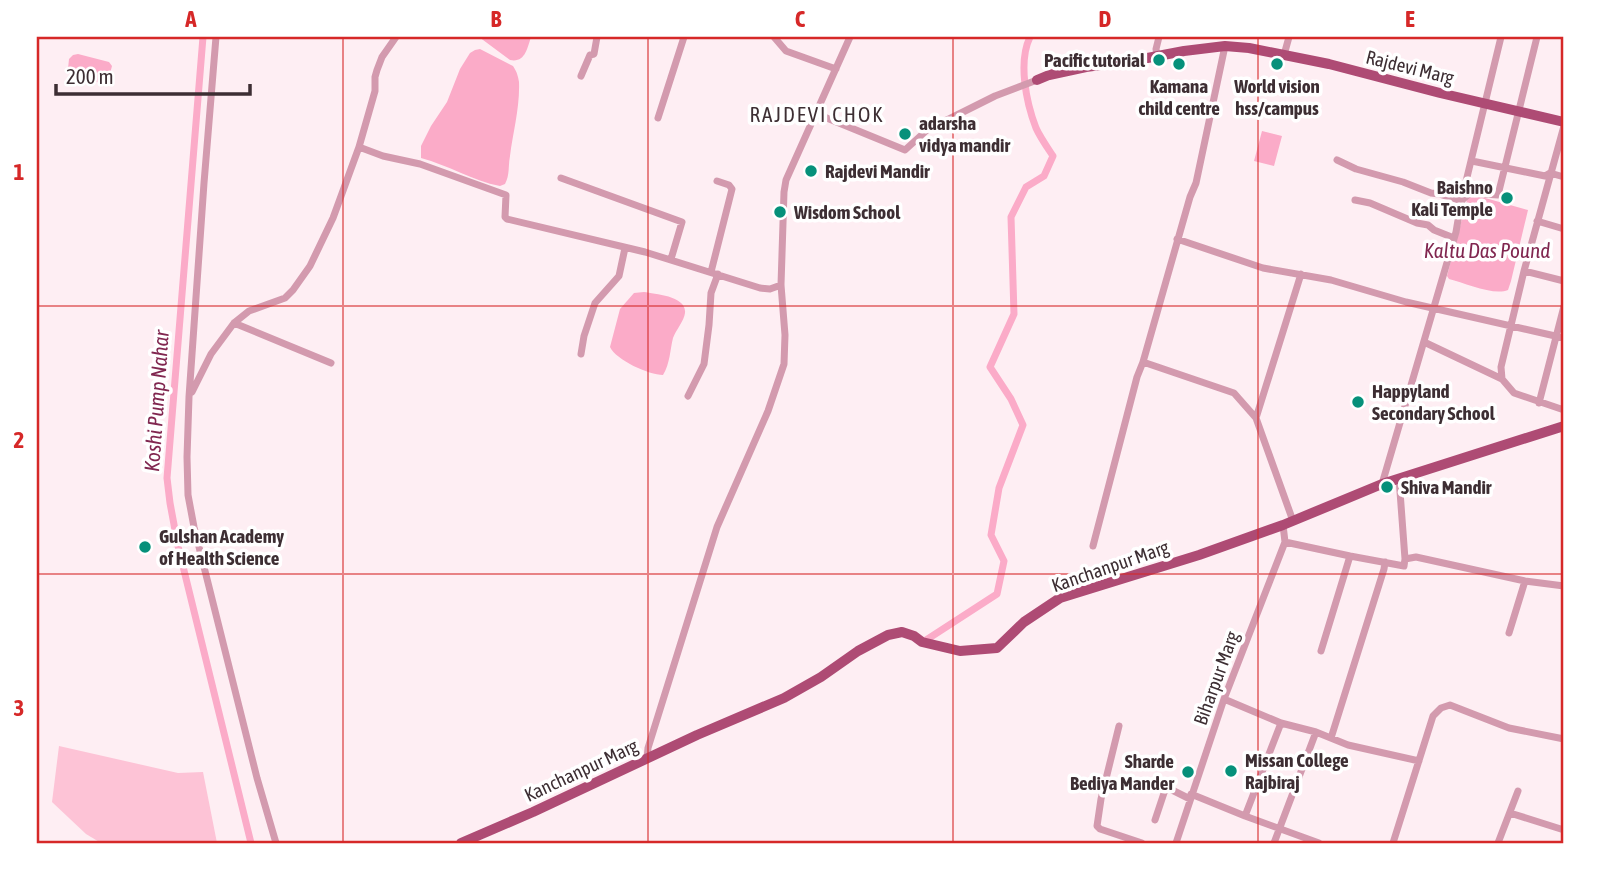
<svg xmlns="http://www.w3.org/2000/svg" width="1601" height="880" viewBox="0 0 1601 880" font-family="'Asap Condensed',sans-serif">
  <rect width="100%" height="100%" fill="#feeef3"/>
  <path fill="#fdc3d6" d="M 59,746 L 178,773 L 203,772 L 217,843 L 101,843 L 86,834 L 52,802 Z"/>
  <path fill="#fbabc8" d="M 479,37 L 531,37 C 527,49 525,63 510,60 Z
    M 480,49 L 513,66 C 517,72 518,76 519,82 C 520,107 513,132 510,156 C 508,166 510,175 505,184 L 500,186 C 473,181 448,165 421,158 L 421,146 L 431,126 L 447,102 L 460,69 L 470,53 L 475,50 Z
    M 78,54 L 109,62 L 112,66 L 108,81 L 104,85 C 93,79 76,78 68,69 L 69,59 L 73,55 Z
    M 1262,131 L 1282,136 L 1274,166 L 1254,161 Z
    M 1471,194 L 1528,210 L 1511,281 L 1508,290 C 1494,296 1465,283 1449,279 L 1447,276 L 1468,196 Z
    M 644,292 C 655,294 687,296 685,313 C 684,321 676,330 673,338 C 670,350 670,364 663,375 C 649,375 616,360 610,347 L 620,309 L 634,293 Z"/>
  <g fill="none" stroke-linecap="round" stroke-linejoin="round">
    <path stroke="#fbabc8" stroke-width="7" d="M 203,37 L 167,478 L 170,503 L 178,546 L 251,843
      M 923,642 L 997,594 L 1004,561 L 991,535 L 999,488 L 1023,425 L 1011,399 L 990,367 L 1014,314 L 1011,217 L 1026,187 L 1044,176 L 1053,156 C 1047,147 1040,137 1036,128 C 1026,102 1018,62 1030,37"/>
    <path stroke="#d39aae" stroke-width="7" d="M 216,37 L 204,183 L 189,397 L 187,457 L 188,495 L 194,527 L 257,778 L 276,843
      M 774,37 L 786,51 L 836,69
      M 1284,55 L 1289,37
      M 1157,56 L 1156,49 L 1159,37
      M 581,76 L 590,55 L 594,54 L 597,37
      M 817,114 L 905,150 L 927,130 L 995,96 L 1037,80
      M 658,118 L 684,37
      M 1564,126 L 1524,271 L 1501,367 L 1502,379 L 1514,393 L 1564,410
      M 359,147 L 383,156 L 420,164 L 506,195 L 505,217 L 507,219 L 645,252 L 760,288 L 770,289 L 781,285
      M 1337,160 L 1356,169 L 1403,182 L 1431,193 L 1439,194 L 1462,201
      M 1472,161 L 1545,176 L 1550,173 L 1564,177
      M 561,178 L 682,222 L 671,259
      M 1355,200 L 1370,203 L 1417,223 L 1428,225 L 1434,230 L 1454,238
      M 1462,200 L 1470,193 L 1498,195 L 1537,37
      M 1537,221 L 1564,229
      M 1177,239 L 1263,268 L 1331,280 L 1406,302 L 1564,338
      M 1524,271 L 1564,281
      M 711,272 L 732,189 L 729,185 L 717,181
      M 234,323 L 331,363
      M 1424,342 L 1502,379
      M 581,354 L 584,336 L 595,303 L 619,276 L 625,248
      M 1143,362 L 1234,393 L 1256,418 L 1293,521
      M 192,392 L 211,354 L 234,323 L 249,311 L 285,298 L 293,290 L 310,266 L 333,218 L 359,147 L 375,91 L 375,77 L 377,70 L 382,57 L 396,37
      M 688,396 L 704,364 L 709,325 L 711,293 L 718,274
      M 1539,403 L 1564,306
      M 1256,418 L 1301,274
      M 1399,478 L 1405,559
      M 1382,484 L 1456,232 L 1461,202 L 1501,37
      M 1285,542 L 1350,556 L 1404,566 L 1405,559 L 1416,557 L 1525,581 L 1564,586
      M 1093,546 L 1137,377 L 1143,362 L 1190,197 L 1196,183 L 1225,46
      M 1509,633 L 1525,581
      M 1321,651 L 1350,556
      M 1224,699 L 1281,723 L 1316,732 L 1348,745 L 1419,761
      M 1119,726 L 1101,799 L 1097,826 L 1100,829 L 1142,843
      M 1331,738 L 1384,569 L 1385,562
      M 647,759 L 648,748 L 717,527 L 768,411 L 784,364 L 785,335 L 781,285 L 784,192 L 786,180 L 850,37
      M 1191,794 L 1245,816 L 1319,843
      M 1510,813 L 1564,830
      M 1245,816 L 1281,723
      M 1155,820 L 1166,787 L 1190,799
      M 1176,843 L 1224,699 L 1285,542 L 1283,525
      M 1274,843 L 1316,732
      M 1393,843 L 1433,716 L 1441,708 L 1450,705 L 1509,728 L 1564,739
      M 1498,843 L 1518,791"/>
    <path stroke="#ae4b74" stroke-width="10" d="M 1037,80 L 1049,75 L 1086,67 L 1137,60 L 1184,51 L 1225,46 L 1249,48 L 1329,64 L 1440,93 L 1564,122
      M 461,843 L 533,812 L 697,735 L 784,698 L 821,677 L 858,651 L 888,635 L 902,632 L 914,636 L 922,642 L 960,651 L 997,648 L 1024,622 L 1060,598 L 1199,555 L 1283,525 L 1382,484 L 1564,426"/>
  </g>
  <path fill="none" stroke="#d62828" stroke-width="2" stroke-opacity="0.55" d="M 343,37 L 343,843M 648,37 L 648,843M 953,37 L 953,843M 1258,37 L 1258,843M 37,306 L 1564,306M 37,574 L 1564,574"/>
  <g fill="#06907a" stroke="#fff" stroke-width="2.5">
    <circle cx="1159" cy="60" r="7"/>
    <circle cx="1179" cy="64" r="7"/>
    <circle cx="1277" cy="64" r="7"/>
    <circle cx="905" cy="134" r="7"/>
    <circle cx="811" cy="171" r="7"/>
    <circle cx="1507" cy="198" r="7"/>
    <circle cx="780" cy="212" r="7"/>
    <circle cx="1358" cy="402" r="7"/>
    <circle cx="1387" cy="487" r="7"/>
    <circle cx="145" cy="547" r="7"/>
    <circle cx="1231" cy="771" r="7"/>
    <circle cx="1188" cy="772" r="7"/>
  </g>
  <g text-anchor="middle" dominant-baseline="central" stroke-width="7" stroke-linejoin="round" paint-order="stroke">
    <g font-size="19" font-weight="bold" fill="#3d2e33" stroke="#fff" text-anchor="start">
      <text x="1145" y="60" text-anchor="end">Pacific tutorial</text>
      <text x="1179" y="86" text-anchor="middle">Kamana<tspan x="1179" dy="22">child centre</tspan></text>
      <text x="1277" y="86" text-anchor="middle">World vision<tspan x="1277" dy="22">hss/campus</tspan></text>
      <text x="919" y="123">adarsha<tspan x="919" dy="22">vidya mandir</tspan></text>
      <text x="825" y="171">Rajdevi Mandir</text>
      <text x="1493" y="187" text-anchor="end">Baishno<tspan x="1493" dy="22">Kali Temple</tspan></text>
      <text x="794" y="212">Wisdom School</text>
      <text x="1372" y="391">Happyland<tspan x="1372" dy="22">Secondary School</tspan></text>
      <text x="1401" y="487">Shiva Mandir</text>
      <text x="159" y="536">Gulshan Academy<tspan x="159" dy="22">of Health Science</tspan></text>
      <text x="1245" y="760">Missan College<tspan x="1245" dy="22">Rajbiraj</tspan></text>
      <text x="1174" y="761" text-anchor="end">Sharde<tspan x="1174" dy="22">Bediya Mander</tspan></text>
    </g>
    <g font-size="19" fill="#3d2e33" stroke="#fff">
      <text transform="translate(1410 67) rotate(14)">Rajdevi Marg</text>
      <text transform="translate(1110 566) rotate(-19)">Kanchanpur Marg</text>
      <text transform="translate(1216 678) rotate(-70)">Biharpur Marg</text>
      <text transform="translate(581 770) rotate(-25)">Kanchanpur Marg</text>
    </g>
    <g font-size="21" letter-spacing="2" fill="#3d2e33" stroke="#fff">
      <text x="817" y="114">RAJDEVI CHOK</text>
    </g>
    <g font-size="21" font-style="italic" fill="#812750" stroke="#fff">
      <text x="1487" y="250">Kaltu Das Pound</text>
      <text transform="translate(156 401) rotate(-86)">Koshi Pump Nahar</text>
    </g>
  </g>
  <rect width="1601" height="880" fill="none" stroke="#ffffff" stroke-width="77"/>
  <path d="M56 84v10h194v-10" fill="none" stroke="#3d2e33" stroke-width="3.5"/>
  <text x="66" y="84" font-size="21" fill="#3d2e33" stroke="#ffffff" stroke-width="5" paint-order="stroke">200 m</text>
  <rect x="38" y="38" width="1524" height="804" fill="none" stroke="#d62828" stroke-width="2.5"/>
  <g font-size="23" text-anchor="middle" font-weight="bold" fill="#d62828">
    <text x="191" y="27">A</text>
    <text x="496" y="27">B</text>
    <text x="800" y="27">C</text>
    <text x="1105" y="27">D</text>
    <text x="1410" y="27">E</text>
    <text x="19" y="180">1</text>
    <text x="19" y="448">2</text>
    <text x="19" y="716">3</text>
  </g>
</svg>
